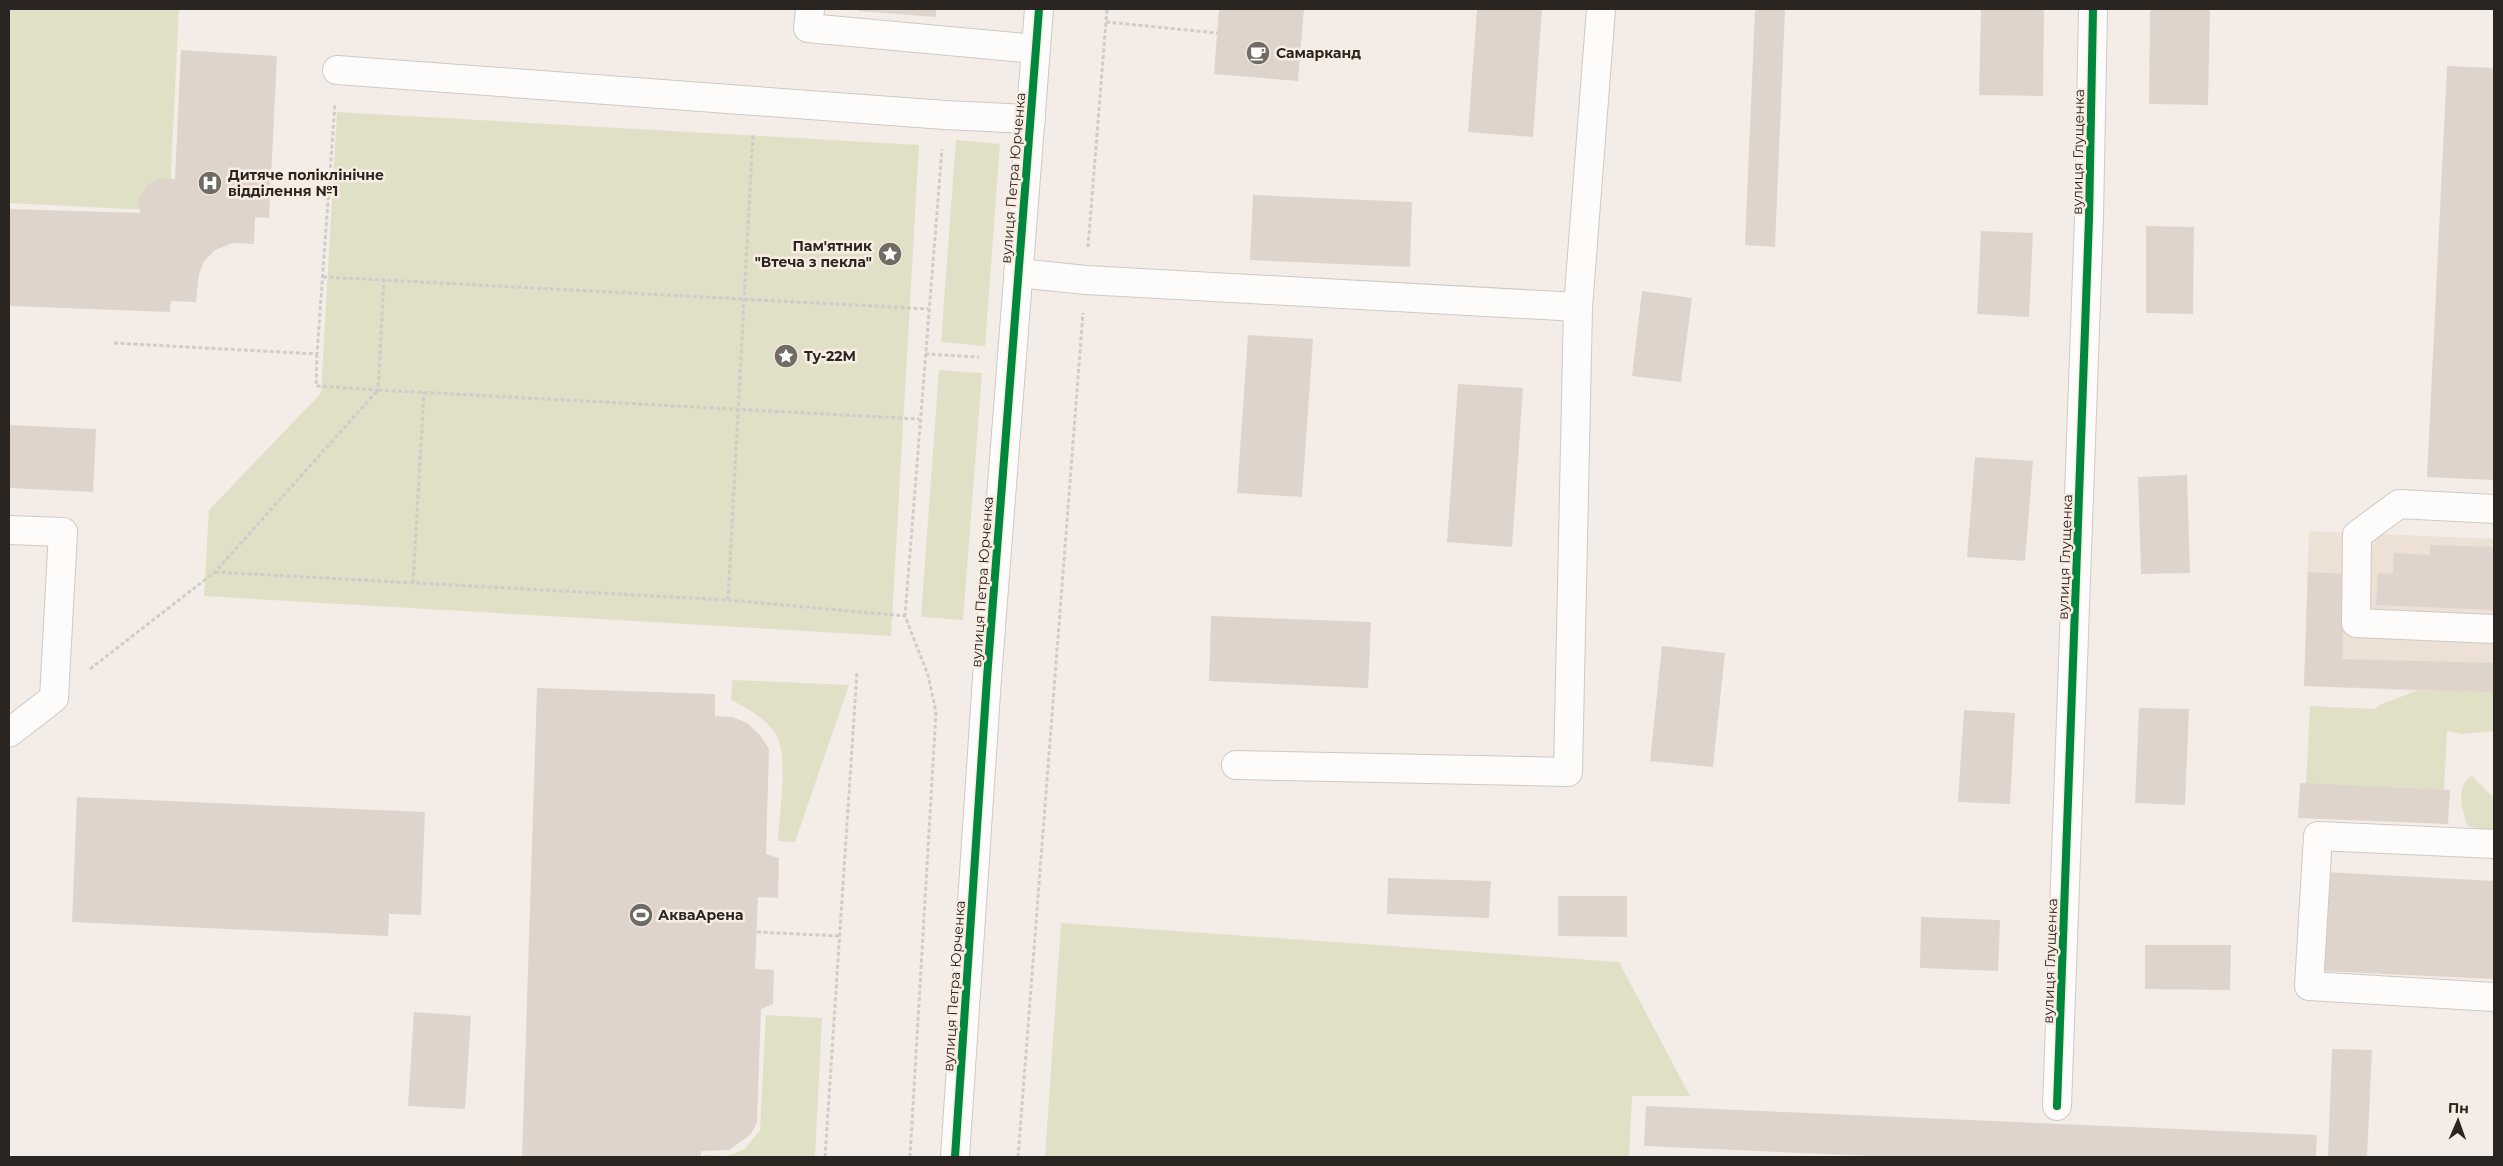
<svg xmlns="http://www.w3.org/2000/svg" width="2503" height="1166" viewBox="0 0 2503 1166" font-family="Montserrat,sans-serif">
  <rect width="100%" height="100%" fill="#f4ede7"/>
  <path fill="#ede0d5" d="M 2309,531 L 2494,539 L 2494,694 L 2304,686 Z"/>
  <path fill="#dfe0c6" d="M 9,9 L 179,9 L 169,211 L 9,203 Z
    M 337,112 L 919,145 L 891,636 L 204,596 L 209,510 L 321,393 Z
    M 956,140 L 1000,144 L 985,346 L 941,342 Z
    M 939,370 L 982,373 L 963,620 L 921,617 Z
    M 732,680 L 849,685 L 795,842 L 778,841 C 779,815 789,755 776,735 C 766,718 747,708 731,700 Z
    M 2475,682 L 2494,684 L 2494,731 L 2462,734 L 2447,731 L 2444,790 L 2306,784 L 2310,706 L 2375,709 L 2379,705 L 2435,684 Z
    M 2472,776 L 2494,798 L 2494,833 L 2468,826 C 2462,810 2454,787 2472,776 Z
    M 1061,923 L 1619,962 L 1690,1096 L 1632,1096 L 1629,1157 L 1633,1157 L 1045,1157 Z
    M 766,1015 L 822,1018 L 815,1157 L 704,1157 L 705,1155 L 727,1156 L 745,1149 L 760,1130 Z"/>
  <path fill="#dfd4cc" d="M 858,9 L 936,9 L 936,17 L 858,11 Z
    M 1219,9 L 1304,9 L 1298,81 L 1214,74 Z
    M 1477,9 L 1542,9 L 1533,137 L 1468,132 Z
    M 1755,9 L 1785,9 L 1775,247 L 1745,245 Z
    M 1981,9 L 2044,9 L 2043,96 L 1979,95 Z
    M 2150,9 L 2210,9 L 2208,105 L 2149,104 Z
    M 181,50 L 277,56 L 269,218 L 255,217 L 254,244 L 233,243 L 215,250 L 204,261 L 199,274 L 196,302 L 171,301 L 170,312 L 9,306 L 9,209 L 140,213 L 139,199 L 147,185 L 161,178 L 175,179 Z
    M 2447,66 L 2494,68 L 2494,480 L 2427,477 Z
    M 1253,195 L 1412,202 L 1410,267 L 1250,260 Z
    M 2146,226 L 2194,227 L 2193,314 L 2146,313 Z
    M 1981,231 L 2033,233 L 2029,317 L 1977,314 Z
    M 1642,291 L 1692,298 L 1681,382 L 1632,376 Z
    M 1248,335 L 1313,339 L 1302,497 L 1237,493 Z
    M 1458,384 L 1523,388 L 1512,547 L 1447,542 Z
    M 9,425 L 96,429 L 93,492 L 9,488 Z
    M 1975,457 L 2033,461 L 2025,561 L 1967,557 Z
    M 2187,475 L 2190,573 L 2141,574 L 2138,477 Z
    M 2430,545 L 2494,547 L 2494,610 L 2376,605 L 2378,573 L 2393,574 L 2394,553 L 2430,555 Z
    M 2308,572 L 2345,574 L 2342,659 L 2494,663 L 2494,692 L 2304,686 Z
    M 1211,616 L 1371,622 L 1368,688 L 1209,681 Z
    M 1662,646 L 1725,653 L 1713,767 L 1650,761 Z
    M 537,688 L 715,694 L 715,716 L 732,717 L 747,723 L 760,735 L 769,749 L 766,854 L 779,858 L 778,898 L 758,897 L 755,969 L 774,970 L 773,1004 L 761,1009 L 757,1122 L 751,1134 L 729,1150 L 701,1151 L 701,1157 L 522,1157 Z
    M 2139,708 L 2189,709 L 2185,805 L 2135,803 Z
    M 1964,710 L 2015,713 L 2010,804 L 1958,802 Z
    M 2300,783 L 2450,790 L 2448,824 L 2298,818 Z
    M 77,797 L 425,812 L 421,915 L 389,914 L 388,936 L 72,922 Z
    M 2325,872 L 2494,881 L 2494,979 L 2321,971 Z
    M 1388,878 L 1491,881 L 1489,918 L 1387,914 Z
    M 1558,896 L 1627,896 L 1627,937 L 1558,936 Z
    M 1921,917 L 2000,920 L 1998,971 L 1920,968 Z
    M 2145,945 L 2231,945 L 2230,990 L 2145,989 Z
    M 414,1012 L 471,1016 L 465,1109 L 408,1106 Z
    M 2332,1049 L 2372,1050 L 2367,1157 L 2328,1157 Z
    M 1646,1106 L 2317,1135 L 2316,1157 L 1892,1157 L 1644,1146 Z"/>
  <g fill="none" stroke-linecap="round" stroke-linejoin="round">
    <g stroke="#cec9c4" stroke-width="30">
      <path id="minor" d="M 810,9 L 808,28 L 1036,49
        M 337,70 L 945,115 L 1031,119
        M 1018,273 L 1086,280 L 1578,307 L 1601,9
        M 2494,509 L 2399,504 L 2357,535 L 2356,623 L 2494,629
        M 9,530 L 63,532 L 54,698 L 9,733
        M 1236,765 L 1568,772 L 1578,307
        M 2494,844 L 2318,836 L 2309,986 L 2494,997
        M 2057,1106 L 2089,218 L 2093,9
        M 955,1157 L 987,678 L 1039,9"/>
    </g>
    <path stroke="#cfccca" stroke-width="3" stroke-dasharray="4 2.5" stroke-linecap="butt" d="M 1106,22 L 1217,33
      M 1088,247 L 1107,9
      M 323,277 L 384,280
      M 114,343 L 317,354 L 335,103
      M 317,354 L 316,386 L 378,390 L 384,280 L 929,309
      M 925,354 L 979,357
      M 215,572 L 728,600 L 753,133
      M 413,583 L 424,392
      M 728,600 L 905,616
      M 90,669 L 215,572 L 378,390 L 919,419
      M 757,932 L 839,936
      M 825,1157 L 857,672
      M 910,1157 L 936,712 L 928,675 L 905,616 L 942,149
      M 1018,1157 L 1083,313"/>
    <use href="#minor" stroke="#fdfcfb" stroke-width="28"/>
    <g stroke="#f9ece2" stroke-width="11">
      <path id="cycleway" d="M 2057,1106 L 2089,218 L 2093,9
        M 955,1157 L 987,678 L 1039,9"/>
    </g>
    <use href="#cycleway" stroke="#00873e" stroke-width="8"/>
  </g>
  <defs>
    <g id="cafe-disc" transform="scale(1.25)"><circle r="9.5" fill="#716b66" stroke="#f9ece2"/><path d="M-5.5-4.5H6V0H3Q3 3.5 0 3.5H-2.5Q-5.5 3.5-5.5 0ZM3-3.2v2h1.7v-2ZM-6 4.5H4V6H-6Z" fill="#fff"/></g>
    <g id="hospital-disc" transform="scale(1.25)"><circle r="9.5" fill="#716b66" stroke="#f9ece2"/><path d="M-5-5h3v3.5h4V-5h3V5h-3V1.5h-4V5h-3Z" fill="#fff"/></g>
    <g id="sight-disc" transform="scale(1.25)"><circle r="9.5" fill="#716b66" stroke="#f9ece2"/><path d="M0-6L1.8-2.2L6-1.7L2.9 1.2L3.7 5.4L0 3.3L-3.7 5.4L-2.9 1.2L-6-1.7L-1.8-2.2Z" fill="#fff"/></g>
    <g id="stadium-disc" transform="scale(1.25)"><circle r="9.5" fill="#716b66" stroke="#f9ece2"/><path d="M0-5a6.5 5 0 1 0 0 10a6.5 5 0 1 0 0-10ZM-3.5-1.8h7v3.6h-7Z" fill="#fff"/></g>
  </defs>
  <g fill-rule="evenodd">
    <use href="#cafe-disc" x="1258" y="53"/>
    <use href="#hospital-disc" x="210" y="183"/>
    <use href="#sight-disc" x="890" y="254"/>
    <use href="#sight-disc" x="786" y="356"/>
    <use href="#stadium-disc" x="641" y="915"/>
  </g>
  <g text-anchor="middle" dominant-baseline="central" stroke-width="5" stroke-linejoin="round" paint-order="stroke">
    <g font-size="14" font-weight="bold" fill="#2a2521" stroke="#f9ece2" text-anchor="start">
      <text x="1276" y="53">Самарканд</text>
      <text x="228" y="175">Дитяче поліклінічне<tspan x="228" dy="16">відділення №1</tspan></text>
      <text x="872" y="246" text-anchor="end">Пам'ятник<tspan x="872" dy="16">"Втеча з пекла"</tspan></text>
      <text x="804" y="356">Ту-22М</text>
      <text x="658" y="915">АкваАрена</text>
    </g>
    <g font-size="14" fill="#2a2521" stroke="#f9ece2">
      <text transform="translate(2078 152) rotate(-89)">вулиця Глущенка</text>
      <text transform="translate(1013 178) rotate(-85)">вулиця Петра Юрченка</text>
      <text transform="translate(2065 557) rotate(-88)">вулиця Глущенка</text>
      <text transform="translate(982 582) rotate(-86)">вулиця Петра Юрченка</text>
      <text transform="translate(2050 961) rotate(-88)">вулиця Глущенка</text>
      <text transform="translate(954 986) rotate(-86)">вулиця Петра Юрченка</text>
    </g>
  </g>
  <rect width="2503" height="1166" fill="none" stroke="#2a2521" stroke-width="20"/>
  <g transform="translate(2458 1121) rotate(2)" stroke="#f9ece2" stroke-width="4" paint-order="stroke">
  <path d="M0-4L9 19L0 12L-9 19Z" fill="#2a2521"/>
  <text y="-8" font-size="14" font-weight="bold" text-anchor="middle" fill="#2a2521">Пн</text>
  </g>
</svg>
